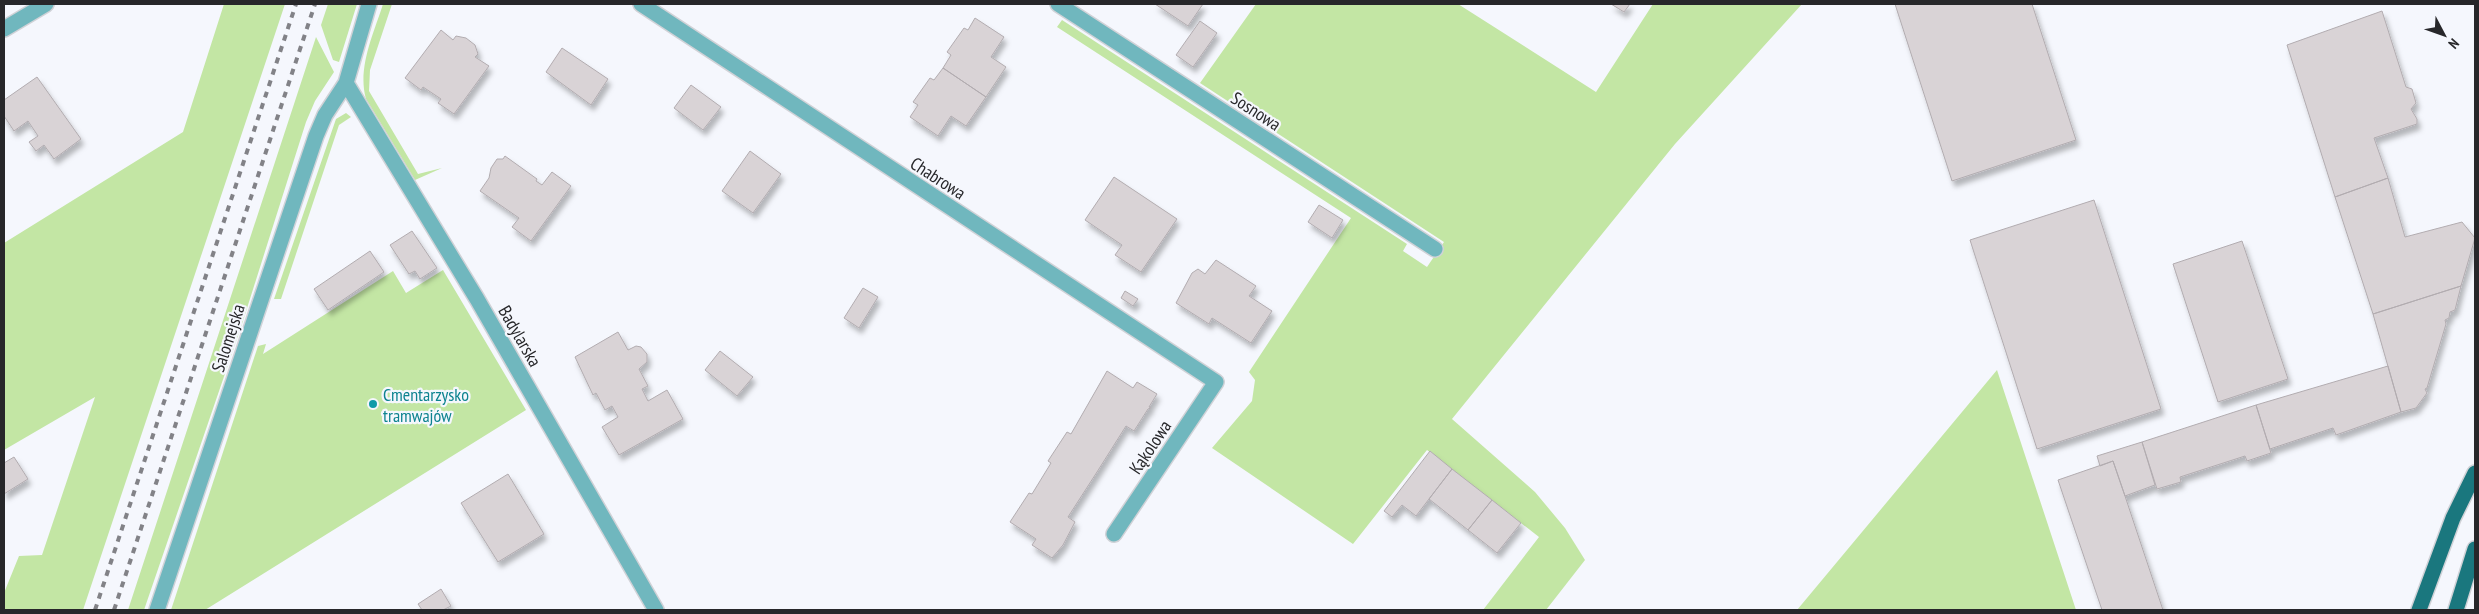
<svg xmlns="http://www.w3.org/2000/svg" width="2479" height="614" viewBox="0 0 2479 614" font-family="'PT Sans Narrow',sans-serif">
  <defs>
    <filter id="shadow"><feDropShadow dx="3" dy="5.5" stdDeviation="2.5" flood-color="#0004"/></filter>
  </defs>
  <rect width="100%" height="100%" fill="#f5f7fd"/>
  <path fill="#c3e6a4" d="M 224,4 L 285,4 L 83,610 L 4,610 L 4,593 L 19,556 L 42,555 L 95,397 L 4,450 L 4,243 L 183,132 Z
    M 328,4 L 357,4 L 339,62 L 333,60 L 321,25 Z
    M 383,4 L 392,4 L 370,70 L 369,91 L 418,174 L 442,168 L 415,180 L 366,99 C 357,68 374,33 383,4 Z
    M 1256,4 L 1458,4 L 1596,92 L 1653,4 L 1802,4 L 1675,144 L 1452,419 L 1535,492 L 1565,528 L 1585,560 L 1546,610 L 1483,610 L 1539,537 L 1427,450 L 1353,544 L 1212,448 L 1252,401 L 1255,380 L 1249,372 L 1351,218 L 1057,27 L 1062,20 L 1407,244 L 1403,251 L 1427,267 L 1444,242 L 1200,83 Z
    M 316,37 L 334,72 L 315,101 L 306,122 L 242,324 L 144,610 L 128,610 Z
    M 346,113 L 351,117 L 339,125 L 281,299 L 274,299 L 336,119 Z
    M 443,270 L 526,410 L 205,610 L 171,610 L 258,346 L 266,344 L 263,354 L 393,271 L 406,293 Z
    M 1997,370 L 2076,610 L 1797,610 Z"/>
  <path fill="#d9d3d6" stroke="#b2acb0" filter="url(#shadow)" d="M 1155,4 L 1203,4 L 1188,26 Z
    M 1611,4 L 1630,4 L 1624,12 Z
    M 1895,4 L 2032,4 L 2076,140 L 1952,181 Z
    M 2382,11 L 2406,87 L 2412,89 L 2416,103 L 2411,109 L 2417,119 L 2417,124 L 2374,138 L 2388,178 L 2335,197 L 2287,45 Z
    M 975,18 L 1004,37 L 991,57 L 1006,67 L 986,97 L 943,68 L 951,55 L 947,52 L 964,28 L 968,30 Z
    M 1200,21 L 1217,33 L 1193,67 L 1176,55 Z
    M 441,30 L 453,40 L 456,36 L 466,38 L 475,45 L 478,54 L 475,57 L 489,66 L 454,114 L 438,103 L 441,99 L 423,87 L 421,90 L 405,78 Z
    M 562,48 L 608,79 L 591,105 L 546,72 Z
    M 943,68 L 986,97 L 966,126 L 951,116 L 938,136 L 910,117 L 918,105 L 913,102 L 930,78 L 934,80 Z
    M 37,77 L 81,139 L 54,159 L 44,145 L 36,151 L 29,142 L 38,136 L 28,121 L 14,131 L 4,116 L 4,100 Z
    M 691,85 L 721,107 L 703,130 L 674,108 Z
    M 750,151 L 781,174 L 753,213 L 722,191 Z
    M 505,156 L 537,179 L 536,181 L 542,185 L 552,172 L 571,186 L 531,241 L 512,227 L 519,218 L 480,191 L 489,178 L 491,168 L 497,159 L 503,159 Z
    M 1114,177 L 1177,219 L 1141,272 L 1115,255 L 1122,245 L 1085,220 Z
    M 2388,178 L 2405,237 L 2462,222 L 2475,238 L 2461,286 L 2373,314 L 2335,197 Z
    M 2094,200 L 2161,409 L 2037,449 L 1970,240 Z
    M 1319,205 L 1343,220 L 1332,238 L 1308,222 Z
    M 412,231 L 437,268 L 420,279 L 415,271 L 409,274 L 390,245 Z
    M 2242,241 L 2288,379 L 2218,402 L 2173,264 Z
    M 370,251 L 384,272 L 328,310 L 314,289 Z
    M 1216,260 L 1256,286 L 1249,296 L 1272,311 L 1251,343 L 1212,318 L 1209,324 L 1176,303 L 1192,273 L 1198,269 L 1205,274 Z
    M 2461,286 L 2455,310 L 2450,312 L 2449,318 L 2445,320 L 2446,324 L 2427,388 L 2425,389 L 2427,393 L 2416,408 L 2401,412 L 2373,314 Z
    M 863,288 L 878,297 L 859,328 L 844,318 Z
    M 1125,291 L 1138,299 L 1133,306 L 1121,298 Z
    M 618,332 L 628,350 L 636,346 L 641,347 L 647,354 L 647,362 L 639,369 L 648,386 L 642,389 L 648,401 L 667,390 L 683,419 L 619,455 L 602,427 L 618,417 L 612,406 L 605,410 L 596,393 L 593,395 L 575,357 Z
    M 720,351 L 753,377 L 737,396 L 705,370 Z
    M 2388,366 L 2401,412 L 2336,435 L 2333,428 L 2270,449 L 2256,405 Z
    M 1107,371 L 1133,388 L 1137,382 L 1157,394 L 1149,407 L 1151,408 L 1148,409 L 1134,431 L 1126,426 L 1097,472 L 1068,517 L 1075,522 L 1063,545 L 1052,558 L 1032,545 L 1036,539 L 1010,522 L 1029,493 L 1032,494 L 1051,463 L 1048,461 L 1067,432 L 1071,434 Z
    M 2256,405 L 2271,453 L 2247,461 L 2245,456 L 2180,477 L 2181,482 L 2157,489 L 2142,442 Z
    M 2142,442 L 2155,485 L 2125,496 L 2113,461 L 2100,466 L 2097,456 Z
    M 1430,451 L 1452,469 L 1416,516 L 1402,505 L 1392,517 L 1384,511 Z
    M 14,457 L 28,479 L 4,494 L 4,463 Z
    M 2113,461 L 2125,496 L 2163,610 L 2102,610 L 2058,480 Z
    M 1452,469 L 1492,500 L 1468,530 L 1429,499 Z
    M 508,474 L 544,534 L 498,562 L 461,503 Z
    M 1492,500 L 1521,523 L 1497,553 L 1468,530 Z
    M 441,589 L 451,606 L 443,610 L 422,610 L 418,604 Z"/>
  <g fill="none" stroke-linecap="round" stroke-linejoin="round">
    <g stroke="#d0d2d7" stroke-width="18">
      <path id="minor" d="M 641,4 L 1216,382 L 1114,534
        M 1058,4 L 1435,249
        M 4,29 L 46,4
        M 346,83 L 477,299 L 656,610
        M 157,610 L 316,136 L 325,115 L 346,83 L 369,4"/>
    </g>
    <g stroke="#d0d2d7" stroke-width="18">
      <path id="major" d="M 2419,610 L 2453,518 L 2475,473
        M 2456,610 L 2475,549"/>
    </g>
    <use href="#minor" stroke="#70b7be" stroke-width="15"/>
    <use href="#major" stroke="#1a777e" stroke-width="15"/>
    <path stroke="#828287" stroke-width="4" stroke-dasharray="6 6" stroke-linecap="butt" d="M 95,610 L 296,4
      M 114,610 L 315,4"/>
  </g>
  <circle fill="#0f9aa8" stroke="#f5f7fd" stroke-width="2" cx="373" cy="404" r="5"/>
  <g text-anchor="middle" dominant-baseline="central" stroke-width="4.5" stroke-linejoin="round" paint-order="stroke">
    <g font-size="18" fill="#27272a" stroke="#f5f7fd">
      <text transform="translate(1256 111) rotate(33)">Sosnowa</text>
      <text transform="translate(938 178) rotate(33)">Chabrowa</text>
      <text transform="translate(520 336) rotate(60)">Badylarska</text>
      <text transform="translate(228 338) rotate(-72)">Salomejska</text>
      <text transform="translate(1150 447) rotate(-56)">Kąkolowa</text>
    </g>
    <g font-size="18" fill="#0d838f" stroke="#f5f7fd" text-anchor="start">
      <text x="383" y="394">Cmentarzysko<tspan x="383" dy="21">tramwajów</tspan></text>
    </g>
  </g>
  <rect width="2479" height="614" fill="none" stroke="#27272a" stroke-width="10"/>
  <g transform="translate(2444 35) rotate(131)" stroke="#f5f7fd" stroke-width="4" paint-order="stroke">
  <path d="M0-4L9 19L0 12L-9 19Z" fill="#27272a"/>
  <text y="-8" font-size="14" font-weight="bold" text-anchor="middle" fill="#27272a">N</text>
  </g>
</svg>
